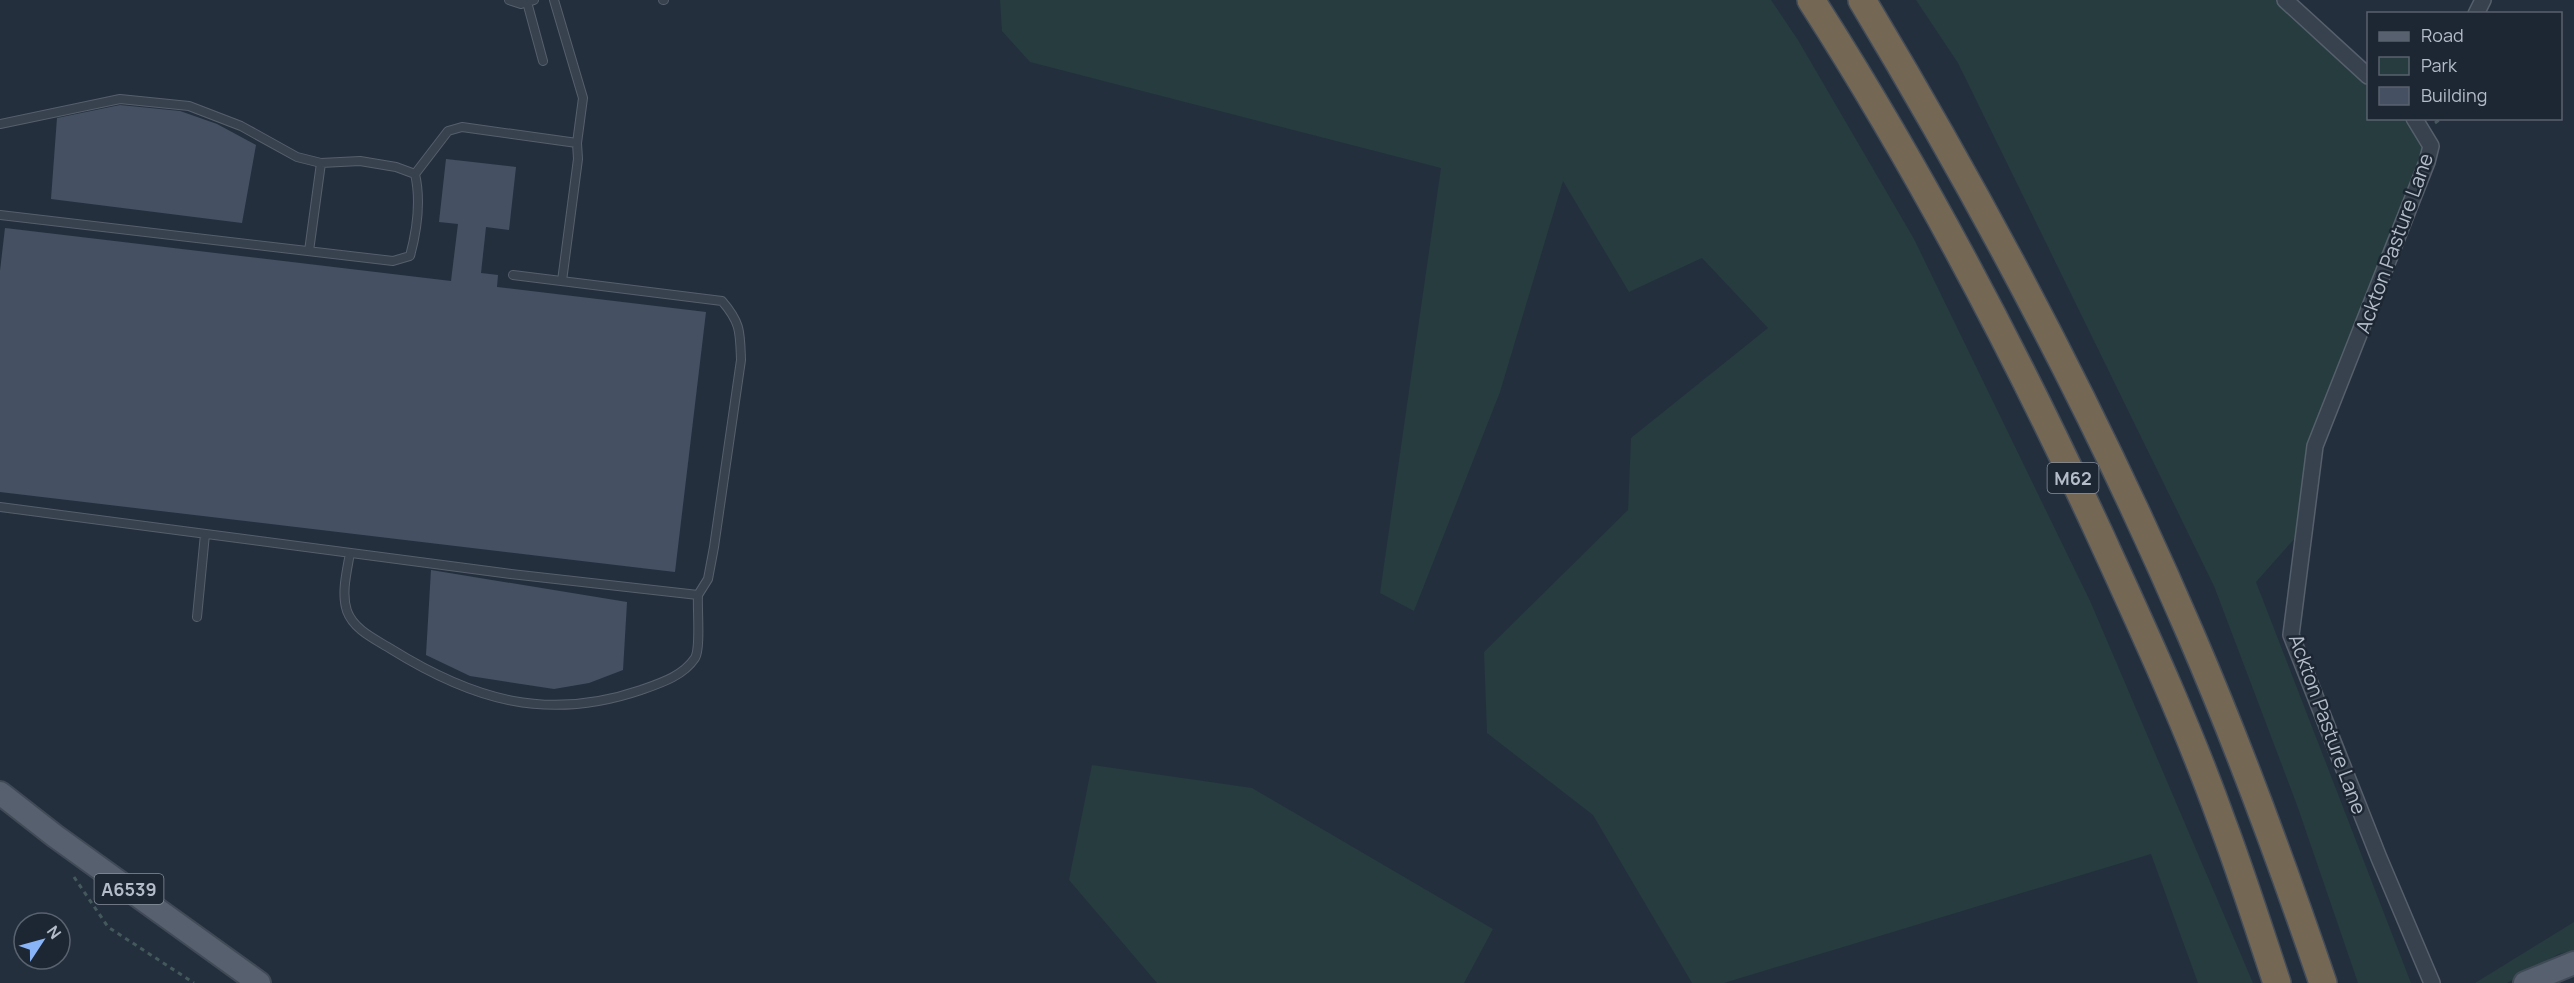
<svg xmlns="http://www.w3.org/2000/svg" width="2574" height="983" viewBox="0 0 2574 983" font-family="Manrope,sans-serif">
  <rect width="100%" height="100%" fill="#242f3e"/>
  <path fill="#263c3f" d="M 1000,0 L 1771,0 L 1798,40 L 1914,239 L 2091,603 L 2253,983 L 2198,983 L 2151,854 L 1724,983 L 1692,983 L 1593,815 L 1487,733 L 1484,652 L 1628,510 L 1631,438 L 1768,328 L 1702,258 L 1629,292 L 1563,181 L 1500,392 L 1414,611 L 1380,593 L 1441,168 L 1030,62 L 1002,31 Z
    M 1916,0 L 2285,0 L 2368,76 L 2368,118 L 2411,119 L 2429,147 L 2322,432 L 2296,537 L 2256,582 L 2411,983 L 2358,983 L 2297,805 L 2214,586 L 1958,63 Z
    M 1092,765 L 1252,788 L 1493,929 L 1464,983 L 1157,983 L 1069,880 Z
    M 2574,922 L 2574,950 L 2559,954 L 2507,983 L 2475,983 Z"/>
  <path fill="#455162" d="M 120,105 L 180,111 L 217,124 L 256,145 L 242,223 L 51,199 L 57,118 Z
    M 446,159 L 516,167 L 509,230 L 486,227 L 481,273 L 498,275 L 497,287 L 706,312 L 675,572 L 0,492 L 0,271 L 5,228 L 451,281 L 458,224 L 439,222 Z
    M 431,570 L 627,602 L 623,670 L 589,683 L 554,689 L 470,676 L 426,655 Z"/>
  <g fill="none" stroke-linecap="round" stroke-linejoin="round">
    <g stroke="#565f6c" stroke-width="10">
      <path id="service" d="M 509,0 L 521,4 L 534,0
        M 554,0 L 583,98 L 577,143
        M 663,0 L 664,0
        M 527,2 L 543,61
        M 0,124 L 120,99 L 189,106 L 241,126 L 297,157 L 321,163 L 360,161 L 396,167 L 415,174 C 421,200 417,230 410,256 L 393,261 L 0,215
        M 415,174 L 448,131 L 462,127 L 577,143 L 578,159 L 562,281
        M 309,251 L 321,163
        M 0,507 L 511,574 L 698,595 L 708,579 L 714,547 L 741,360 C 740,332 741,323 722,301 L 513,275
        M 350,553 C 347,571 341,593 347,611 C 354,630 375,639 391,649 C 473,700 547,722 641,690 C 661,683 683,676 695,658 C 701,648 697,608 698,595
        M 197,617 L 205,534"/>
    </g>
    <g stroke="#565f6c" stroke-width="18">
      <path id="minor" d="M 2285,0 L 2368,76
        M 2476,14 L 2483,0
        M 2414,118 L 2431,146 L 2427,162 L 2315,446 L 2291,635 L 2379,858 L 2432,983"/>
    </g>
    <g stroke="#414a57" stroke-width="26">
      <path id="primary" d="M 0,793 L 55,836 L 259,983
        M 2525,983 L 2574,963"/>
    </g>
    <g stroke="#434c59" stroke-width="30">
      <path id="motorway" d="M 1811,0 C 1920,170 2015,351 2100,535 C 2143,629 2187,724 2222,822 C 2242,875 2259,929 2277,983
        M 1862,0 C 1985,205 2097,416 2191,635 C 2240,749 2283,866 2323,983"/>
    </g>
    <path stroke="#44595c" stroke-width="3" stroke-dasharray="4.5 4.5" stroke-linecap="butt" d="M 2435,123 L 2442,118
      M 74,877 L 108,927 L 194,983"/>
    <use href="#service" stroke="#38414e" stroke-width="8"/>
    <use href="#minor" stroke="#38414e" stroke-width="15"/>
    <use href="#primary" stroke="#56606e" stroke-width="22"/>
    <use href="#motorway" stroke="#746855" stroke-width="27"/>
  </g>
  <g text-anchor="middle" dominant-baseline="central" stroke-width="5" stroke-linejoin="round" paint-order="stroke">
    <g fill="#1d2633" stroke="#878f9c" stroke-width="1.5">
      <rect x="2047.5" y="463" width="51" height="30" rx="4.5"/>
      <rect x="94.5" y="874" width="69" height="30" rx="4.5"/>
    </g>
    <g font-size="18" font-weight="bold" fill="#b4bcc9">
      <text x="2073" y="478">M62</text>
      <text x="129" y="889">A6539</text>
    </g>
    <g font-size="20" fill="#b4bcc9" stroke="#1d2633">
      <text transform="translate(2394 243) rotate(-70)">Ackton Pasture Lane</text>
      <text transform="translate(2328 724) rotate(70)">Ackton Pasture Lane</text>
    </g>
  </g>
  <rect x="2367" y="12" width="195" height="108" fill="#1d2633" stroke="#59626f" stroke-width="1.5"/>
  <rect x="2379" y="32" width="30" height="9" fill="#56606e" stroke="#59626f" stroke-width="1.5"/>
  <text x="2421" y="42" font-size="18" fill="#b4bcc9">Road</text>
  <rect x="2379" y="57" width="30" height="18" fill="#263c3f" stroke="#59626f" stroke-width="1.5"/>
  <text x="2421" y="72" font-size="18" fill="#b4bcc9">Park</text>
  <rect x="2379" y="87" width="30" height="18" fill="#455162" stroke="#59626f" stroke-width="1.5"/>
  <text x="2421" y="102" font-size="18" fill="#b4bcc9">Building</text>
  <g transform="translate(42 941) rotate(54)"><circle r="28" fill="#1d2633" stroke="#59626f" stroke-width="1.5"/>
  <path d="M0-4.5L10 22L0 15L-10 22Z" fill="#8ab4f8"/>
  <text y="-9" font-size="16" font-weight="bold" text-anchor="middle" fill="#b4bcc9">N</text>
  </g>
</svg>
